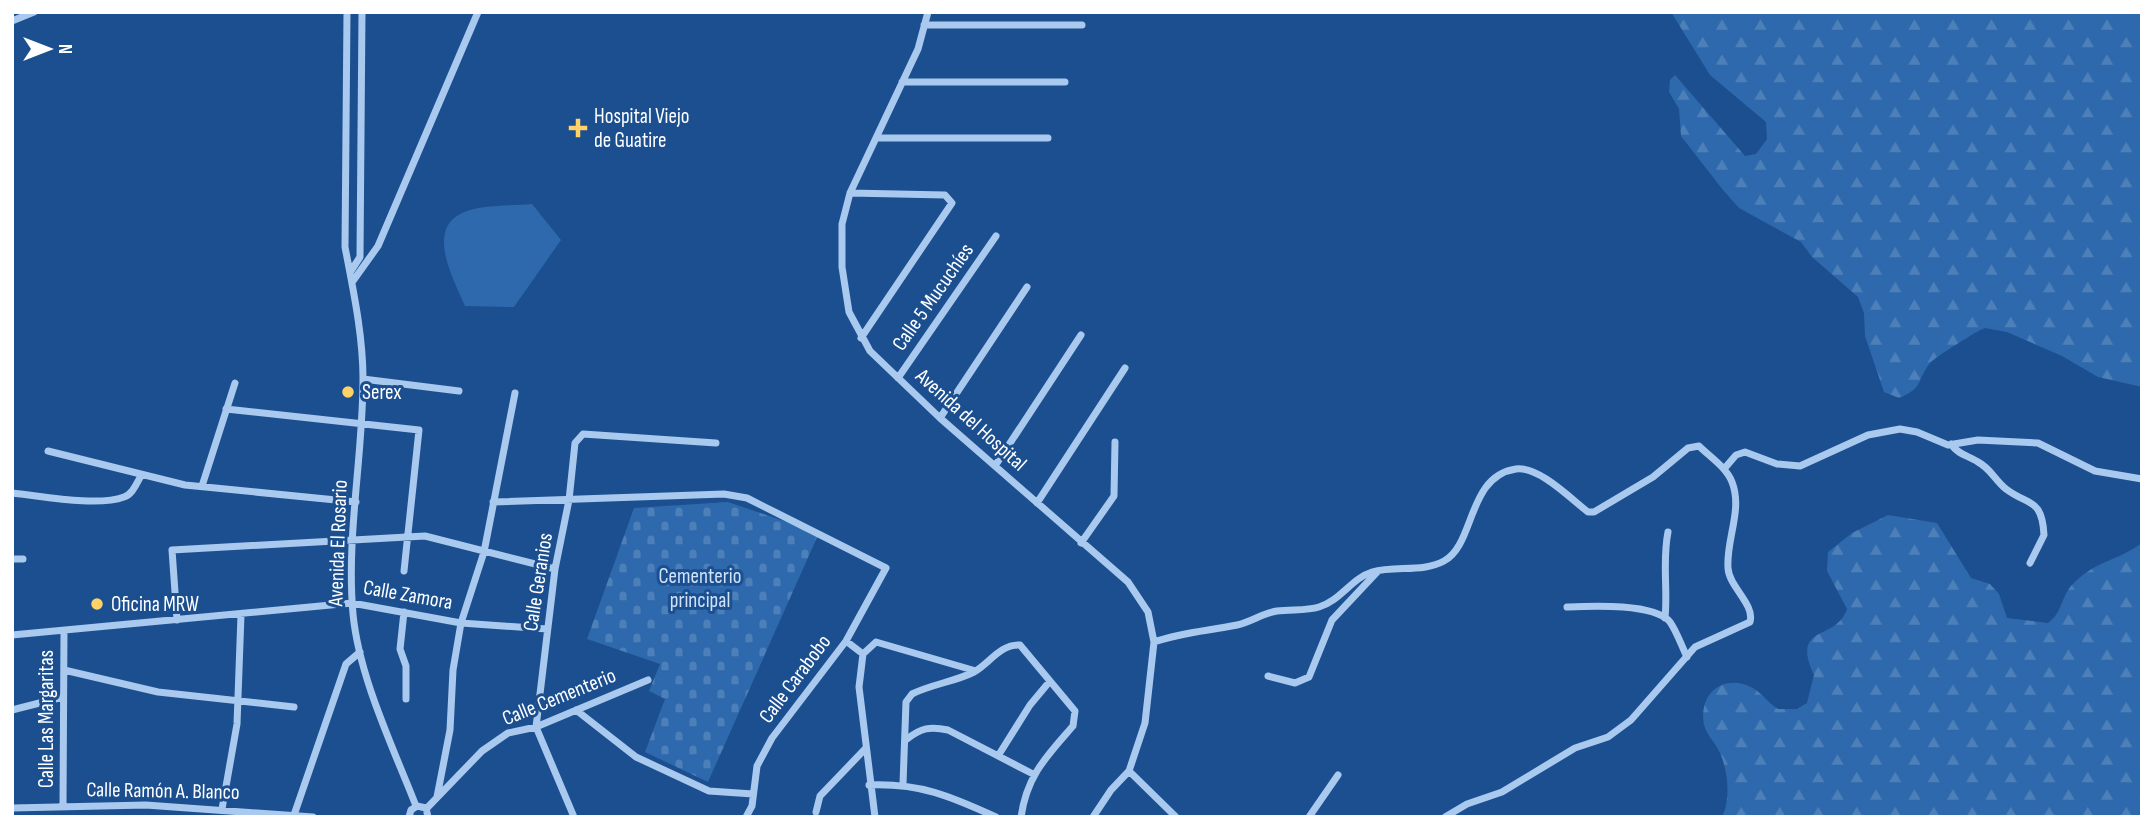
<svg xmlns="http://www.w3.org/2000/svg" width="2154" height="829" viewBox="0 0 2154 829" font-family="'Sofia Sans Condensed',sans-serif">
  <defs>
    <pattern id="forest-firs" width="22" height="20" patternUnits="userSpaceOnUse" patternTransform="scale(1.75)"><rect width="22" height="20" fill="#2e69ad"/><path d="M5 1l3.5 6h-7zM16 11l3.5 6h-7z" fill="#4d80b9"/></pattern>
    <pattern id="cemetery-stones" width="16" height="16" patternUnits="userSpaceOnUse" patternTransform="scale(1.75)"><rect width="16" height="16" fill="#2e69ad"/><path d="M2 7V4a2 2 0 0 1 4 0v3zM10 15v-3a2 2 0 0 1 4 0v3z" fill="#4d80b9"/></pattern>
  </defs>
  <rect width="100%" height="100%" fill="#1b4f8f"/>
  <path fill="url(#forest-firs)" d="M 1671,12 L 2142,12 L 2142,387 L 2098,377 L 2062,356 L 2007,332 L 1985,328 C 1978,330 1934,358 1930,363 C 1916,381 1924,388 1899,398 L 1884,392 L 1865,336 L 1864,313 L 1858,297 L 1812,257 L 1801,242 L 1739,208 L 1723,190 L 1681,136 L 1679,109 L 1669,92 L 1670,80 L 1675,75 L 1745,156 L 1756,154 L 1767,139 L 1766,122 L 1710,75 Z
    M 1888,515 L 1937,523 L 1971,578 L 1990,584 L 1999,594 L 2007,618 L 2048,623 C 2062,613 2061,598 2071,586 C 2095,560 2116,562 2142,543 L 2142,817 L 1722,817 C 1731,799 1728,771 1720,753 C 1716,743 1707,736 1704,725 C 1698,692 1725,673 1753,688 C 1762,693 1769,704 1778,709 L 1797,709 L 1807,703 L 1814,675 C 1790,623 1836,642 1847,609 L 1827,571 L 1828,552 L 1852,533 Z"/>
  <path fill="url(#cemetery-stones)" d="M 728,502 L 819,533 L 708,782 L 645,752 L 665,699 L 649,691 L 660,664 L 587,639 L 634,508 Z"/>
  <path fill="#2e69ad" d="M 532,204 L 561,240 L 514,307 L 465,306 C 455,282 425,230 462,213 C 481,204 511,206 532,204 Z"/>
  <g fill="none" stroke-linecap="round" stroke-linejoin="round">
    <path stroke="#a9c9ee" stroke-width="7" d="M 347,12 L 345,247 C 353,289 363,335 363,379 C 363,457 346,536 353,614 C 359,677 393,747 416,806
      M 928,12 L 918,49 L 850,193 L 842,224 L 842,267 L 849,312 L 870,351 L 940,418 L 1128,582 L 1148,612 L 1154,642 L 1145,723 L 1129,771 L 1111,790 L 1093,817
      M 12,21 L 34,12
      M 924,25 L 1082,25
      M 902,82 L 1065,82
      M 876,138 L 1048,138
      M 850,193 L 945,195 L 952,203 L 861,338
      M 351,271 L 360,257 L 362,12
      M 353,281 L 378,246 L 478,12
      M 898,378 L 996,236
      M 363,379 L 459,391
      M 226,409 L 419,430 L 404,571
      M 940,418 L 1027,287
      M 1951,444 C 1957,454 1969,456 1978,462 C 1990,468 1995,480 2006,489 C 2028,506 2042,497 2044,535 L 2030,563
      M 48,451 L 185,485 L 356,502
      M 995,466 L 1081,335
      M 1724,469 L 1736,455 L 1745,452 L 1777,464 L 1800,466 L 1868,435 L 1900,429 L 1917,432 L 1948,445 L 1978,440 L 2038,443 L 2095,471 L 2142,479
      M 202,486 L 235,383
      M 12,493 C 42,496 97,507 124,497 C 133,494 136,484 141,476
      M 493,502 L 724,494 L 747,498 L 886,568 L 846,641 L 772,738 L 757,766 L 752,806 L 746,817
      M 1037,503 L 1125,368
      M 1081,543 L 1114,496 L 1115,442
      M 12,559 L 23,559
      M 1567,607 C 1591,606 1654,603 1670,622 C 1677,632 1682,647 1687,657
      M 404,612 L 400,649 L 406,666 L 406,699
      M 1665,618 C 1668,588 1662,562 1668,532
      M 177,620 L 172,550 L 425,536 L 555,569
      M 12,635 L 352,603 L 461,623 L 547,629
      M 846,641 L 863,654
      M 1154,642 C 1183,632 1208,631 1237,625 C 1251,622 1263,613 1277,611 C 1291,609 1306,611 1319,607 C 1340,601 1352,578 1372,572 C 1396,565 1422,573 1444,561 C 1475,545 1467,476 1516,469 C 1539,466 1571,499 1588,512 L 1594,512 L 1653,477 L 1688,448 L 1699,446 C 1710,457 1726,467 1732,482 C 1743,510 1726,539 1728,568 C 1729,587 1755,604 1750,622 L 1695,647 L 1631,720 L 1608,737 L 1575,748 L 1502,792 L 1467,804 L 1445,817
      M 64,670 L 158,692 L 294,707
      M 1268,676 L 1295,683 L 1309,677 L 1332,620 L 1378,571
      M 12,710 L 63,697
      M 576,710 L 636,757 L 709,791 L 753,794
      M 907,739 C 921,728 930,726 948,730 L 1033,774
      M 998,756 L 1030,705 L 1050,681
      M 1129,771 L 1176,817
      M 903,784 L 906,702 L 912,694 C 932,684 954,682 974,672 C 989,664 1000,644 1020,645 L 1075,711 L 1073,726 C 1047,756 1027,775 1021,817
      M 869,785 C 920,783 950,796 996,817
      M 437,797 L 450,730 L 453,670 L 461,623 L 484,552 L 515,393
      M 63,807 L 64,631
      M 12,808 L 146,805 L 313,817
      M 222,809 L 237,724 L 241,615
      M 426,809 L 482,751 L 508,733 L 536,727 L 648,680
      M 816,812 L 820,796 L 866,748
      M 294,815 L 346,664 L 360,652
      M 409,817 L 411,810 L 417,806 L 426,808 L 428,817
      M 574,817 L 536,727 L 555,569 L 569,500 L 575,443 L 583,434 L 716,443
      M 875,817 L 859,687 L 863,654 L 876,642 L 976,671
      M 1309,817 L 1338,775"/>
  </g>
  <g fill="#ffd166" stroke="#1b4f8f" stroke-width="2.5">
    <path d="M574.5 117.5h7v7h7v7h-7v7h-7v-7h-7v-7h7z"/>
    <circle cx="348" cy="392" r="7"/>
    <circle cx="97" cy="604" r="7"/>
  </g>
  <g text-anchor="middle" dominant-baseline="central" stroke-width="6" stroke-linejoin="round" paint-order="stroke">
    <g font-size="21" fill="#fff" stroke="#1b4f8f" text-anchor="start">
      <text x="594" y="116">Hospital Viejo<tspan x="594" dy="24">de Guatire</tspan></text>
      <text x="362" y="392">Serex</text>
      <text x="111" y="604">Oficina MRW</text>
    </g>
    <g font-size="21" fill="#fff" stroke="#1b4f8f">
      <text transform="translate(933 297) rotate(-55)">Calle 5 Mucuchíes</text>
      <text transform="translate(971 420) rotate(42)">Avenida del Hospital</text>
      <text transform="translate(338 543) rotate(-88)">Avenida El Rosario</text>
      <text transform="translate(538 582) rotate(-81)">Calle Geranios</text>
      <text transform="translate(408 595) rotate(10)">Calle Zamora</text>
      <text transform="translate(795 679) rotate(-53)">Calle Carabobo</text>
      <text transform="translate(559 697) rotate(-22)">Calle Cementerio</text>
      <text transform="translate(46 719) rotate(-90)">Calle Las Margaritas</text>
      <text transform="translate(163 791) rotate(1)">Calle Ramón A. Blanco</text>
    </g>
    <g font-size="21" fill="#cfe3fa" stroke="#1b4f8f">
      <text x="700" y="576">Cementerio<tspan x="700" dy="24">principal</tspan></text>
    </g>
  </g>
  <rect width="2154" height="829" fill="none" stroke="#ffffff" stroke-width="28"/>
  <g transform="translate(49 49) rotate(90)" stroke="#1b4f8f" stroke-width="5" paint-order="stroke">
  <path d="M0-5L12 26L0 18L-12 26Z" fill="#ffffff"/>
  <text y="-10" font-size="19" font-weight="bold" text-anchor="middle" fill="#ffffff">N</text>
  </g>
</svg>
